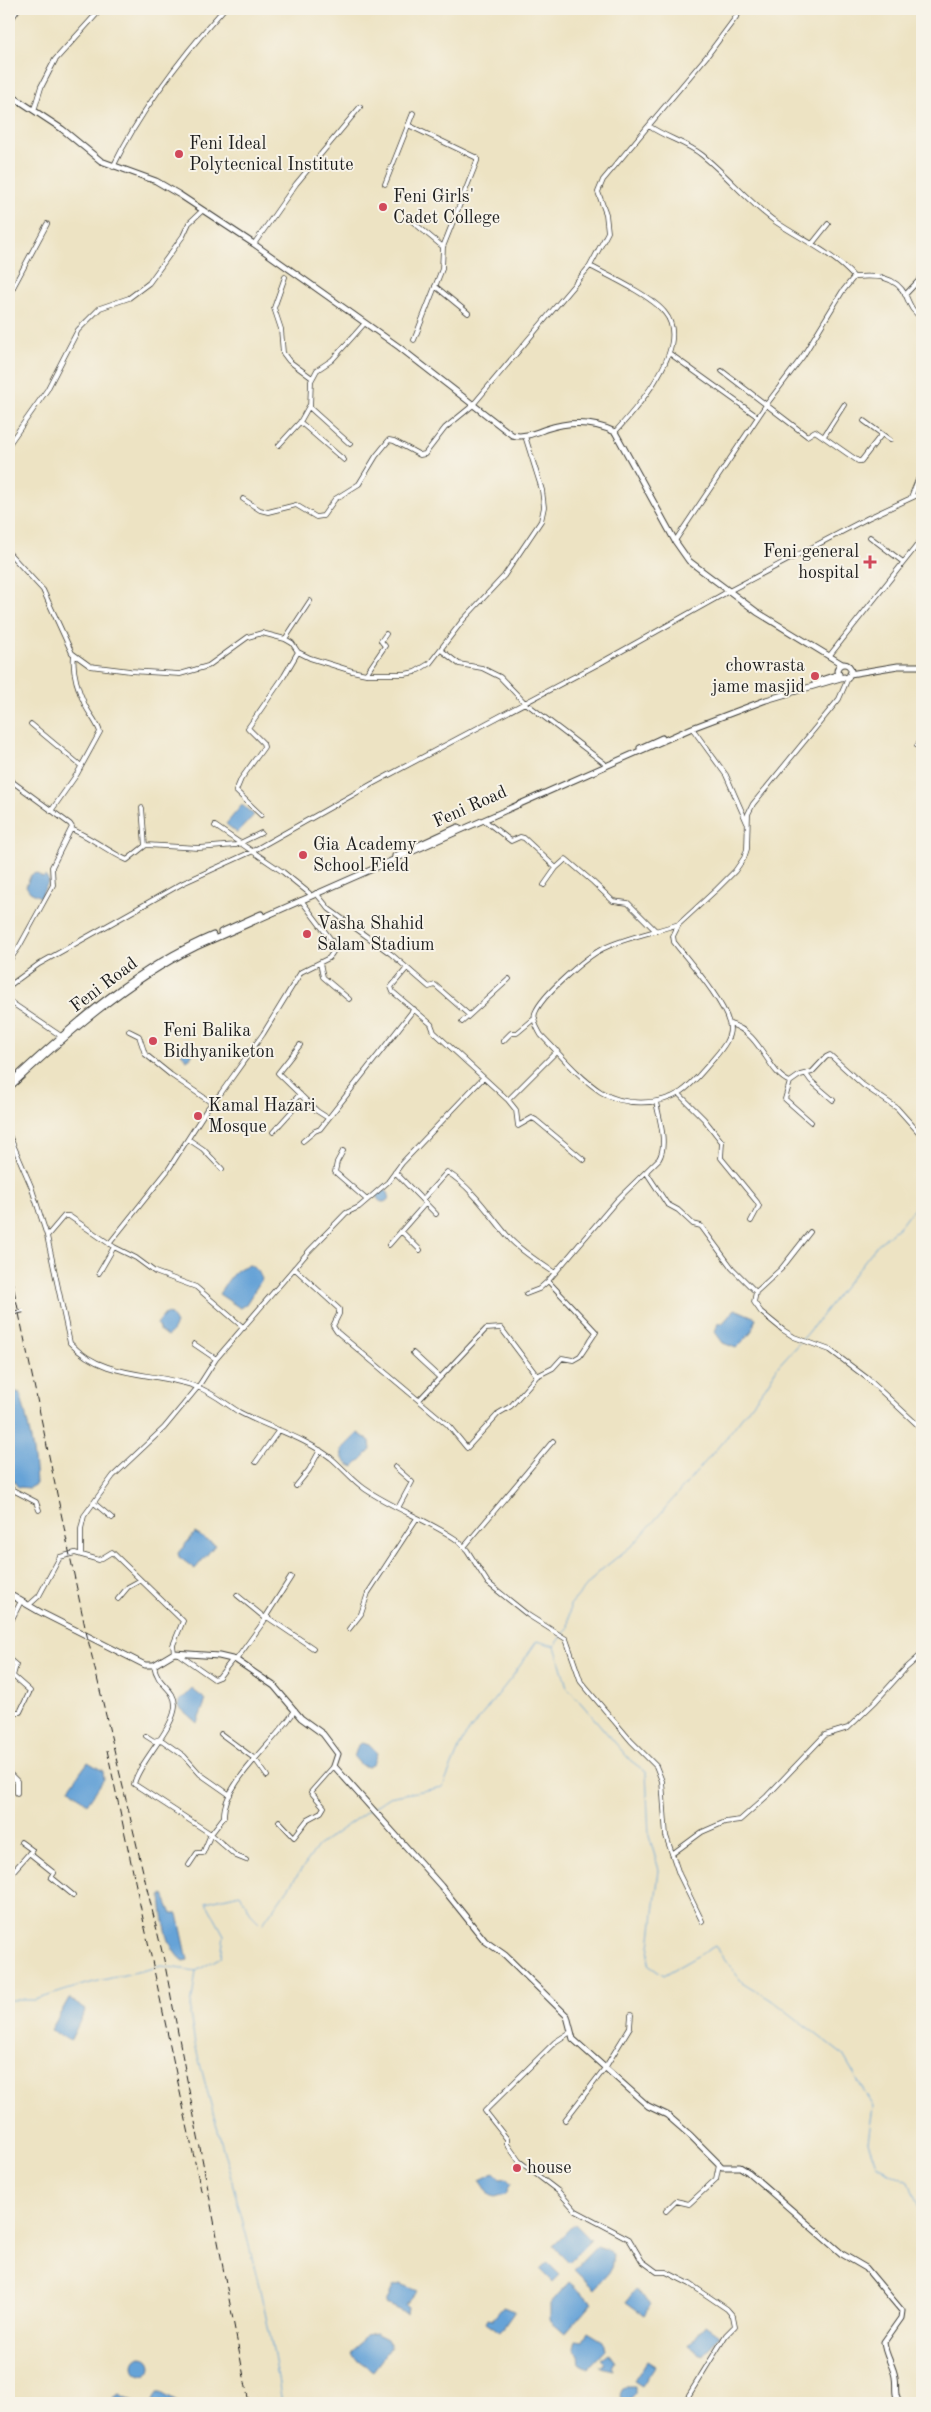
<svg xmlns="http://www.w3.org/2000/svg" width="931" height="2412" viewBox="0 0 931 2412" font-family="'Old Standard TT',serif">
  <rect width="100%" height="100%" fill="#f7f3e8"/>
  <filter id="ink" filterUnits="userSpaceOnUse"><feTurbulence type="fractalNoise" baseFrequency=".02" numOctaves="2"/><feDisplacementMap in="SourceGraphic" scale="10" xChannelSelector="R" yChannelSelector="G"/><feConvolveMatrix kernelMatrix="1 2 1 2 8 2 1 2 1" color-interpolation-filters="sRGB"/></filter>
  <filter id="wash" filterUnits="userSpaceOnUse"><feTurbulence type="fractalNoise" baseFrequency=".0096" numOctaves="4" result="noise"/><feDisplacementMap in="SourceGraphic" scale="20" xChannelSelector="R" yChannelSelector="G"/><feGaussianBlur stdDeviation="1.12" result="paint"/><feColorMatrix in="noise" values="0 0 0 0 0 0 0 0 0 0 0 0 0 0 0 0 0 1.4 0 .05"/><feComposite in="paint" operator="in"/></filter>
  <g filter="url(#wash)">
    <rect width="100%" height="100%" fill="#ede3c3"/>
    <path fill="#66a3d7" stroke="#41607a" d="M 242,805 L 254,815 L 237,833 L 226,824 Z
      M 36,873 L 43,878 L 45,876 L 49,881 L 40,897 L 30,892 L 26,886 L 31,875 Z
      M 188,1042 L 193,1043 L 196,1046 L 190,1058 L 186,1060 L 181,1052 Z
      M377 1196a6 6 0 1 1 12 0a6 6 0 1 1-12 0Z
      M 250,1265 L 258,1271 L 262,1279 L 246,1304 L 240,1308 L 219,1294 C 228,1281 234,1267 250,1265 Z
      M 735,1309 L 756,1318 L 751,1333 L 736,1348 L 723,1343 L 715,1332 L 718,1323 L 722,1324 Z
      M 165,1314 L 171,1315 L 176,1324 L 171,1333 L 167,1336 L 160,1331 L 157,1324 Z
      M 9,1390 L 20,1393 C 28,1422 35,1453 36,1484 L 29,1488 L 18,1487 L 9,1475 Z
      M 358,1433 L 370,1441 L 371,1450 L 354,1467 C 345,1464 342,1459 341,1450 Z
      M 195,1533 L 215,1545 L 195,1569 L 179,1557 L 178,1553 Z
      M 192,1689 L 206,1700 L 197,1723 L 179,1707 L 180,1701 Z
      M 362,1743 L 369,1745 L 377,1753 L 373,1764 L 368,1767 L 361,1765 L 354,1757 L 358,1745 Z
      M 88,1762 L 103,1771 L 104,1779 L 87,1804 L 69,1788 Z
      M 164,1895 L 172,1914 L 178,1914 L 188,1960 L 183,1961 C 166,1949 163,1917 161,1897 Z
      M 69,1998 L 86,2009 L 70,2041 L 51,2030 Z
      M 494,2173 L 500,2179 L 506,2178 L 511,2183 L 506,2194 L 495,2197 L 490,2195 L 480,2180 Z
      M 575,2224 L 591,2240 L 569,2262 L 553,2246 Z
      M 596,2247 L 606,2250 L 613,2254 L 611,2270 L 594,2289 L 574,2270 Z
      M 547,2262 L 560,2275 L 553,2282 L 540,2269 Z
      M 569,2282 L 592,2302 L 565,2333 L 550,2320 L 550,2304 Z
      M 400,2284 L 417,2291 L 405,2305 L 408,2308 L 407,2314 L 386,2304 L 393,2286 Z
      M 635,2290 L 652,2304 L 644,2315 L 626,2302 Z
      M 503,2307 L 515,2311 L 500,2332 L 486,2322 L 488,2318 L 493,2319 Z
      M 705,2325 L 719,2335 L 704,2356 L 689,2346 Z
      M 588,2332 L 603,2341 L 605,2350 L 588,2368 L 580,2364 L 579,2355 L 574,2348 L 576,2340 L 583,2341 Z
      M 375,2333 L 387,2339 L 391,2347 L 373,2371 L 351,2355 L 365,2335 Z
      M 609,2353 L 615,2361 L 612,2366 L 614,2370 L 600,2367 L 605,2363 L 601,2359 Z
      M133 2366a9 9 0 1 1 18 0a9 9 0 1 1-18 0Z
      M 647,2361 L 655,2366 L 642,2386 L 634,2381 Z
      M 625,2387 L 635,2387 L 635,2395 L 629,2401 L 622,2401 L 620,2394 L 622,2389 Z
      M 157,2393 L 161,2393 L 179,2403 L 152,2403 Z
      M 120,2394 L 137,2403 L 110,2403 L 116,2396 Z"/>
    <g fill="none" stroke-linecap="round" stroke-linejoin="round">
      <path stroke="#66a3d7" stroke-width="1" d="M 555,1646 L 568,1628 L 570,1605 L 600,1571 L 635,1543 L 725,1439 L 766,1386 L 778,1366 L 808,1333 L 877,1245 L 900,1226 L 922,1197
        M 374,1807 L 389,1797 L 443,1787 L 463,1739 L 512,1677 L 537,1641 L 555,1646 L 567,1687 L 630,1760 L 646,1772 L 649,1836 L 659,1870 L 648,1964 L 664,1975 L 715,1946 L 742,1982 L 776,2003 L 843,2055 L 873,2106 L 868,2142 L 876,2165 L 909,2182 L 922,2215
        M 196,1971 L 190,2014 L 195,2044 C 225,2163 264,2281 282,2403
        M 9,2000 L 35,2000 L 86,1984 L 162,1966 L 196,1971 L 221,1957 L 224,1935 L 206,1902 L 240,1894 L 252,1915 L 262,1925 L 318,1846 L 370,1809"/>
    </g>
  </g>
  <g filter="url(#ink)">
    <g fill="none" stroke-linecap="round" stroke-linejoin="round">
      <g stroke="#3b3a35" stroke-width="5.5">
        <path id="minor" d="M 9,23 L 18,9
          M 408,125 L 477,158 L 477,161 L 443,247 L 442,269 L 414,340
          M 649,126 C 666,138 686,142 702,155 C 728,176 749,203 776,222 C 801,239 833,253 854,277 C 874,276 895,274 906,296 C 911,307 912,311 922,318
          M 113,167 C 141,109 182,56 224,9
          M 385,184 L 413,113
          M 413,222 L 443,247
          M 254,244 L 296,184 L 360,107
          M 812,244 L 828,224
          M 590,266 C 609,276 652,296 665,313 C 692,346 637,408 615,432
          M 285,277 L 274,308 L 281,329 L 283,353 L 289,361 L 312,378
          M 435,286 L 468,313
          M 9,295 L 47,224
          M 905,295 L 922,277
          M 669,353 L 758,417
          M 722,371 L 807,436 L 815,431 L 858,461 L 861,461 L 882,434
          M 864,421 L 890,440
          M 300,422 L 344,460
          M 824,436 L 844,405
          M 9,444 L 47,390 L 78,330 L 100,308 L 129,298 L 149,283 L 183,236 L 189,223 L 203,210
          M 350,444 L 310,408 L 311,381 L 317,370 L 332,360 L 365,323
          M 279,445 L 300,422 L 309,406
          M 922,449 L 922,461
          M 911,497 L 922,470
          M 243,499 L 260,510 L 268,512 L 296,505 L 316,517 L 323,516 L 335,499 L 359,484 L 376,456 L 389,440 L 394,441 L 420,455 L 425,454 L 445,428 L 472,406 L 590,266 L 608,232 L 606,214 L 598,192 L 603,180 L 707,56 L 742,9
          M 870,537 L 903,562
          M 675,541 L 766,405 L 803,356 L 842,292 L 854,277
          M 9,553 L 43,590 L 72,653 L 90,666 L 130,671 L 180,674 L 208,666 L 248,637 L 262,633 L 285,639 L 292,643 L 298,652 L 310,658 L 352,671 L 366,674 L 405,674 L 415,672 L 430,663 L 463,620 L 504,576 L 541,521 L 544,507 L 542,490 L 525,436
          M 285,639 L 310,601
          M 441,650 L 459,664 L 482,668 L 500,677 L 523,701 L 604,763
          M 830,655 L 922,539
          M 366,674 L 385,646 L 381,641 L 386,634
          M 31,724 L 80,765
          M 692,728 L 726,775 L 747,823
          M 917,746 L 922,740
          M 142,808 L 145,846
          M 51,811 L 77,774 L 100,732 C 97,722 89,714 85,705 C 78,690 72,670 74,655
          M 261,815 L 236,791 L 241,779 L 264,747 L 263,743 L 248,728 L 284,676 L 298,652
          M 484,820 L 511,841 L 520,837 L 524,838 L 556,868
          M 215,826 L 283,872 L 309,893
          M 71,829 C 91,837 107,851 127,860 L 146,845 L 199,848 L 236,845 L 261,833
          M 544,885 L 556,868 L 566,859 L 593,882 L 613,901 L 628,903 L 656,931
          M 316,893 L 329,909 L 391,954 L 429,987 L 435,985 L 469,1015
          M 679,924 C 655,932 623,938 602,949 C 585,958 542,995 535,1013 C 533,1021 537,1028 541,1035 C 560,1054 578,1077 601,1092 C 623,1106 659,1106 681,1092 C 692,1085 701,1073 710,1063 C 718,1053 734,1038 729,1023 C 722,998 690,963 674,942 L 673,936 L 679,924 L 717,889 L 735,871 L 744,858 L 747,849 L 748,814 L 753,804 L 839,699 L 849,676
          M 9,961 L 19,947 L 53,885 L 52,867 L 72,827 L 70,824 L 10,780
          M 320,963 L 323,977 L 349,999
          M 407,968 L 391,987 L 393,992 L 431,1024 L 434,1032 L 508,1100 L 516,1110 L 518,1126 L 532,1118 L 536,1120 L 584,1160
          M 9,986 L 39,964 L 183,883 L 251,852 L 372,784 L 602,662 L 729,591 L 868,518 L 922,493
          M 9,1001 L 61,1036
          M 462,1022 L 509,979
          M 730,1024 C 762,1033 767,1073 790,1082
          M 129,1031 L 139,1036 L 145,1054 L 171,1075 L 212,1103
          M 503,1041 L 511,1033 L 517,1033 L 535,1018
          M 300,1045 L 278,1073 L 317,1111 L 328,1118
          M 806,1074 L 811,1081 L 833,1100
          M 679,1094 L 704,1119 L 722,1142 L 721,1158 L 757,1202 L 759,1206 L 751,1221
          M 508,1100 L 557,1051
          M 811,1122 L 785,1099 L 790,1082 L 800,1075 L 812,1072 L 826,1057 L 830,1055 L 863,1085 L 897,1108 L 922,1136
          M 273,1132 L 292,1111 L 290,1105 L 300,1094
          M 9,1135 L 31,1186 L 47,1236 L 64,1216 L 69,1216 L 114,1247 L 136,1258 L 155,1272 L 196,1287 L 244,1328
          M 188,1139 L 203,1149 L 222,1169
          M 303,1141 L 315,1131 L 320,1129 L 414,1009
          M 343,1151 L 337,1162 L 335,1172 L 367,1200
          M 395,1172 L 436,1214
          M 646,1172 L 667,1204 L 678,1210 L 693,1224 L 701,1226 L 732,1268 L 756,1292 L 754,1302 L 761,1312 L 783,1330 L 794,1337 L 830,1350 L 867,1378 L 922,1429
          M 422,1200 L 447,1172 C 473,1188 491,1217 511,1240 C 524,1253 540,1263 555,1273
          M 401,1231 L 420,1250
          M 47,1236 L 70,1343 C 104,1380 154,1371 197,1387 C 212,1392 226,1404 239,1412 C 269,1428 304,1437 331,1458 C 343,1468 352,1480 365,1489 C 394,1509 428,1520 457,1540 L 467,1550 L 488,1583 L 528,1615 L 566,1639 L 581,1682 L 631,1741 L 656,1766 L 662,1781 L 666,1836 L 679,1874 L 702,1921
          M 109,1244 L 168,1170 L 207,1109 L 221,1093 L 263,1034 L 301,972 L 329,958 L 333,952 L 332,941 L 301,900
          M 389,1245 L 425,1204
          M 294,1268 L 339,1309 L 339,1314 L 333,1326 L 337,1332 L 448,1425 L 467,1448 L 499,1413 L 511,1406 L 537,1376 L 553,1368 L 562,1358 L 573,1360 L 580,1356 L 596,1332 L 548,1281
          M 99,1273 L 114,1247
          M 756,1292 L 781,1269 L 810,1232
          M 526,1294 L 539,1289 L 548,1281 L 618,1199 L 659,1159 C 668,1144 659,1118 656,1102
          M 194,1344 L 216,1359
          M 413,1353 L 440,1378
          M 419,1400 L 486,1329 L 501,1328 L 537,1376
          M 256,1462 L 279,1430
          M 395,1467 L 412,1482 L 398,1508
          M 296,1486 L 309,1470 L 320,1450
          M 9,1488 L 36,1502 L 39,1510
          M 94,1503 L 112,1518
          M 464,1547 L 553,1441
          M 81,1555 L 81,1529 L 84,1516 L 113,1476 L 164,1428 L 198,1387 L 216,1359 L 309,1251 L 346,1213 L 359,1207 L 388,1182 L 402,1163 L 483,1078
          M 237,1595 L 265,1618 L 291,1577
          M 118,1599 L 128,1587 L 139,1581
          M 29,1605 L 39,1596 L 60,1557 L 75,1553 L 99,1560 L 112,1552 L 183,1621 L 173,1645 L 174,1653
          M 9,1625 L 21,1601
          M 349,1629 L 361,1614 L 368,1593 L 417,1518
          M 177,1653 L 214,1679 L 219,1677 L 233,1659
          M 9,1659 L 16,1665 L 13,1676 L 30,1691 L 20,1712 L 9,1712
          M 236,1660 L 267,1617 L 313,1648
          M 154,1665 C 157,1686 175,1688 175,1705 C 175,1728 140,1760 134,1784 L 211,1834 L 236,1856 L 246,1860
          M 221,1734 L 255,1759 L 267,1776
          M 146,1736 L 154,1741 L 160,1739 L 184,1756 L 200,1774 L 230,1795
          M 9,1773 L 17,1781 L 17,1793
          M 279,1821 L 294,1837 L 308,1819 L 321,1812 L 324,1807 L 311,1792 L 334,1766
          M 29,1853 L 54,1873 L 51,1877 L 73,1895
          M 672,1854 L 702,1832 L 725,1822 L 740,1820 L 767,1796 L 825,1735 L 848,1728 L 876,1701 L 905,1669 L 922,1654
          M 189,1865 L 197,1853 L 203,1853 L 211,1834 L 224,1817 C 222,1783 279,1739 295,1710
          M 9,1876 L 32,1850 L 21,1842
          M 569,2033 L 555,2042 L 485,2111 L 507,2139 L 507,2144 L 519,2161 L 558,2191 L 576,2211 L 629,2239 L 642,2261 L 657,2272 L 666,2272 L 690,2284 L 727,2309 L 733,2316 L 735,2326 L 726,2335 L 684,2403
          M 565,2120 L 605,2068 L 630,2027 L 631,2015
          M 666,2211 L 676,2201 L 689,2204 L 716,2179 L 719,2164"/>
      </g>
      <g stroke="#3b3a35" stroke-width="6">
        <path id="tertiary" d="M 34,110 L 41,87 L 55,60 L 101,9"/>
      </g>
      <g stroke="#3b3a35" stroke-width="7">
        <path id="secondary" d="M 9,94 L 62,129 L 101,161 L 156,181 L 180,195 L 254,244 L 399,347 L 512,435 C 524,438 535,433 546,429 C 570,421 592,421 615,432 L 675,541 L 689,561 L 757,612 L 842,664
          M837 671a7 7 0 1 1 14 0a7 7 0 1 1-14 0Z
          M 850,674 L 898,666 L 922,666
          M 815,682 L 839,674
          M 640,748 L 662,738
          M 395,856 L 458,827
          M 221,932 L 261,914
          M 16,1077 C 76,1022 137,967 213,935
          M 9,1088 C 65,1036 127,981 196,947 L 692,728 L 766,700 L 844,677
          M 9,1594 L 40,1612 L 145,1665 L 154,1665 L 174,1653 L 219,1656 L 236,1660 L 274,1686 L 301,1718 L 323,1734 L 338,1754 L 334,1766 L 441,1886 L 485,1941 L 505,1955 L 567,2016 L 573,2039 L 648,2106 L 667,2115 L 691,2136 L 722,2167 L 740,2167 L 748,2172 L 842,2254 L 866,2268 L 902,2311 L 901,2318 L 884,2342 C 885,2355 893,2365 895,2377 C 897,2388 893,2393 900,2403"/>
      </g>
      <use href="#minor" stroke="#fff" stroke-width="4"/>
      <use href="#tertiary" stroke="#fff" stroke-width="4.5"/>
      <use href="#secondary" stroke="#fff" stroke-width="5"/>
      <path stroke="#1c1c1c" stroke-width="1" stroke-dasharray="8 4" stroke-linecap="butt" d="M 9,1266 L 85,1627 L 164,1960 L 249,2403
        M 107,1750 L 202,2195"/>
      <g stroke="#3b3a35" stroke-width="4.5" stroke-linecap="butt">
        <path id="pedestrian-bridge" d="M 9,1314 L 23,1311"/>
      </g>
      <use href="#pedestrian-bridge" stroke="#fff" stroke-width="2.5"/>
    </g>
  </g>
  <g fill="#d1495b" stroke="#f7f3e8" stroke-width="2">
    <circle cx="179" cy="154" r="5"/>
    <circle cx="383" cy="207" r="5"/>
    <path d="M867.5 554.5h5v5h5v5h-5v5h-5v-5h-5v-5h5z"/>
    <circle cx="815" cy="676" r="5"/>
    <circle cx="303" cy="855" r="5"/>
    <circle cx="307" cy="934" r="5"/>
    <circle cx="153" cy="1041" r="5"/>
    <circle cx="198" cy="1116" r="5"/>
    <circle cx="517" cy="2168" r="5"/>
  </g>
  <g text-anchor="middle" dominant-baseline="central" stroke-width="4" stroke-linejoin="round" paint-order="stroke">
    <g font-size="18" fill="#1c1c1c" stroke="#f7f3e8" text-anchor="start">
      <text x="189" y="144">Feni Ideal<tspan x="189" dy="21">Polytecnical Institute</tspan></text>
      <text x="393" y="197">Feni Girls'<tspan x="393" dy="21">Cadet College</tspan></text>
      <text x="859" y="552" text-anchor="end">Feni general<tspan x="859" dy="21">hospital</tspan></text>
      <text x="805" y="666" text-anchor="end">chowrasta<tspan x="805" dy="21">jame masjid</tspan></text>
      <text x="313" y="845">Gia Academy<tspan x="313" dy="21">School Field</tspan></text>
      <text x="317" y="924">Vasha Shahid<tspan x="317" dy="21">Salam Stadium</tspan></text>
      <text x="163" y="1031">Feni Balika<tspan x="163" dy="21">Bidhyaniketon</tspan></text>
      <text x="208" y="1106">Kamal Hazari<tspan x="208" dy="21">Mosque</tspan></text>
      <text x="527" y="2168">house</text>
    </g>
    <g font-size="18" fill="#1c1c1c" stroke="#f7f3e8">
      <text transform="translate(470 807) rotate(-24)">Feni Road</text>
      <text transform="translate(104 985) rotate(-37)">Feni Road</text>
    </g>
  </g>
  <rect width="931" height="2412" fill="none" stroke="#f7f3e8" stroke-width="30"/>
</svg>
